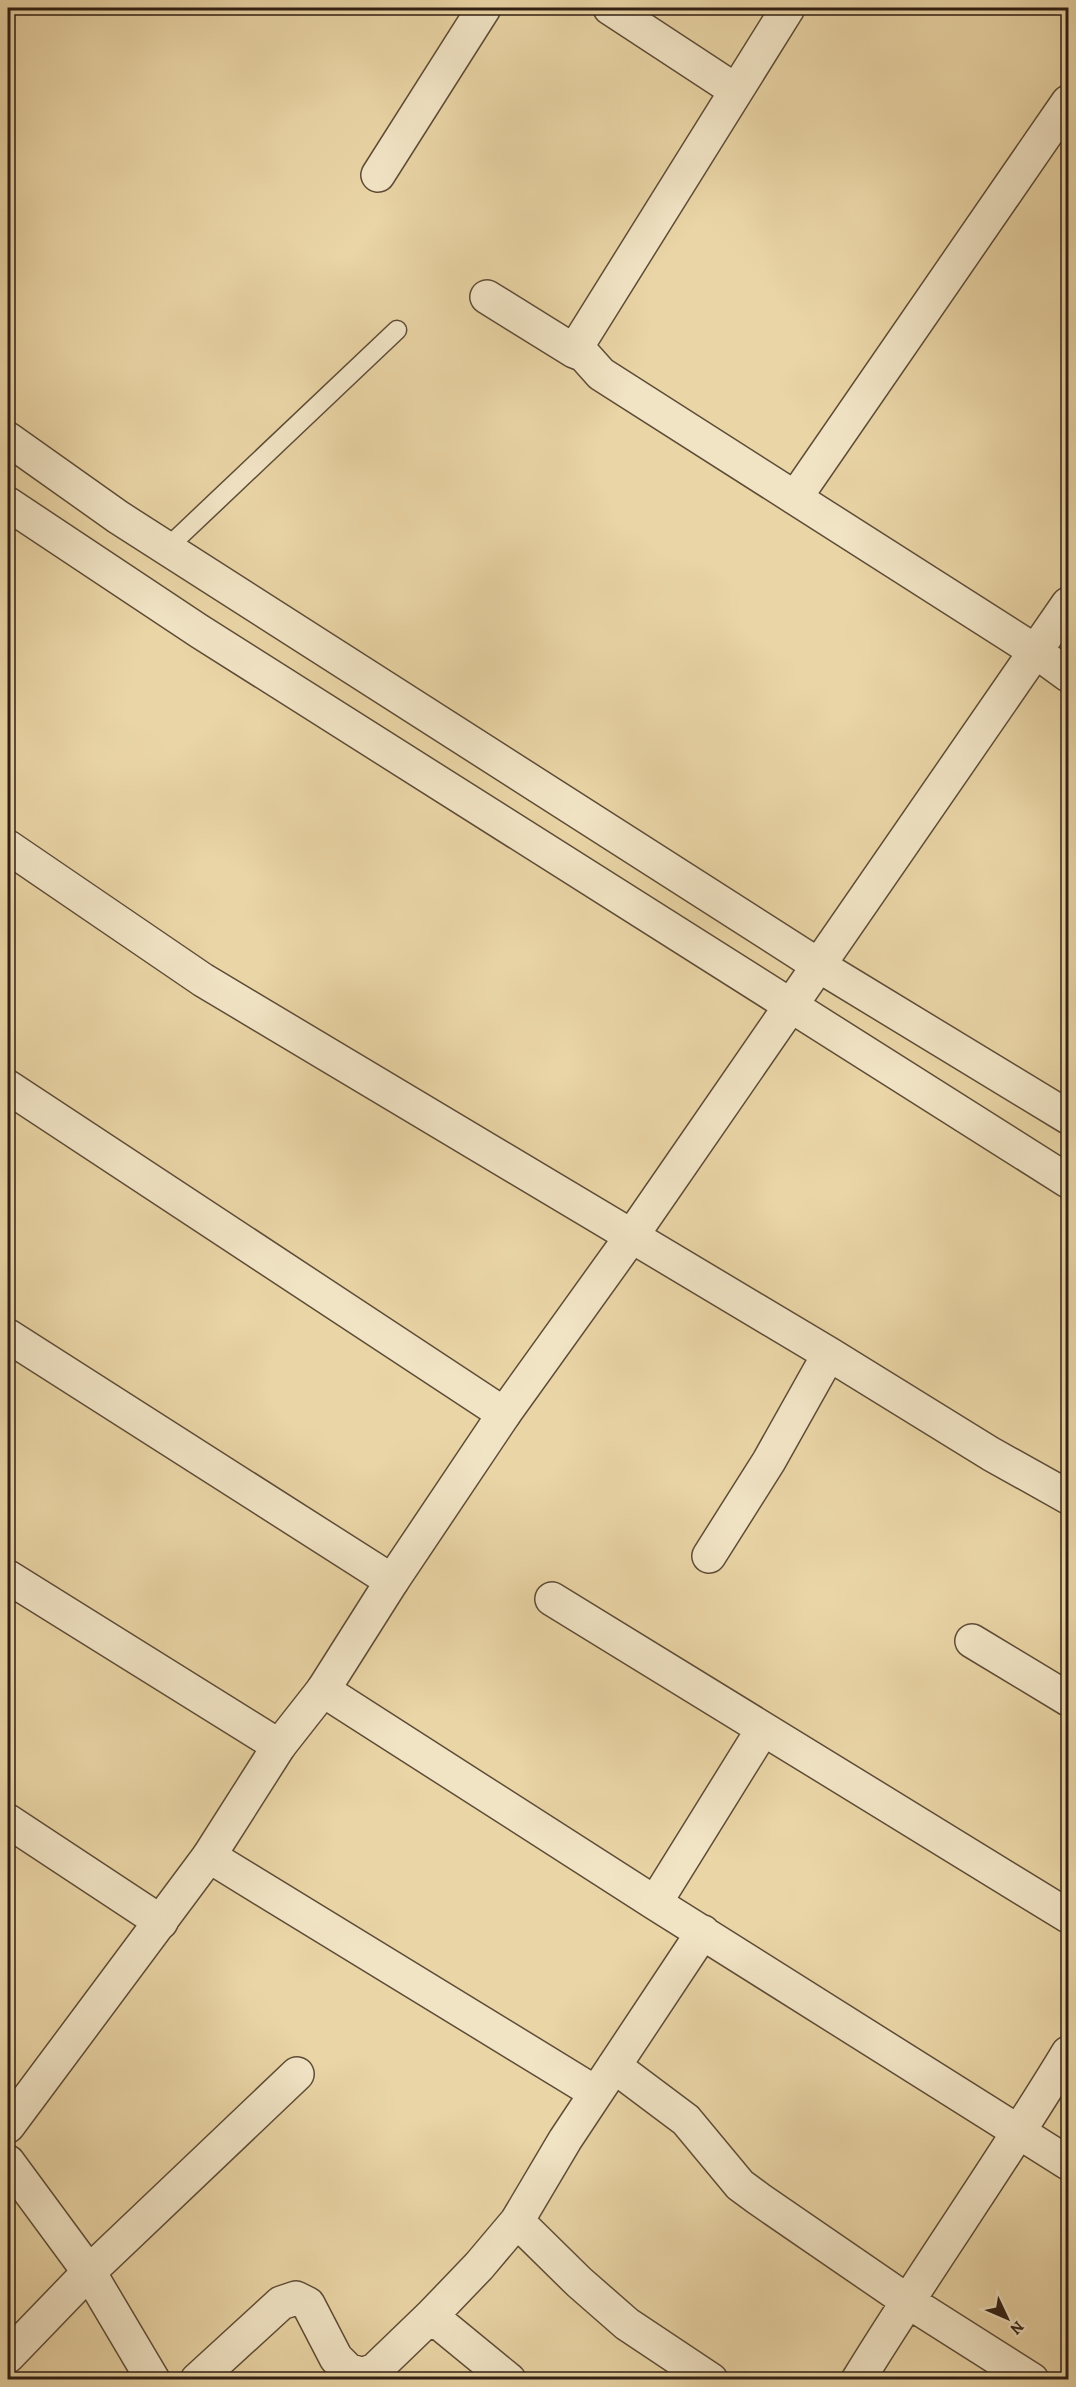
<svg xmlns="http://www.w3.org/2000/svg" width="1076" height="2387" viewBox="0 0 1076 2387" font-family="Alegreya,serif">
  <rect width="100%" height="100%" fill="#ead5a6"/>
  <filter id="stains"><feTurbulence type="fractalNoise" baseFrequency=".00333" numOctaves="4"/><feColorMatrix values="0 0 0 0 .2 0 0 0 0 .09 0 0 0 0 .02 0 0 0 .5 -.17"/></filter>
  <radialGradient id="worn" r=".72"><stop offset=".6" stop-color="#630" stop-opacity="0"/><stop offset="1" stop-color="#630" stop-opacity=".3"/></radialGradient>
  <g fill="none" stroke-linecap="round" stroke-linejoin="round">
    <g stroke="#5e4c37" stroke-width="21">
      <path id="service" d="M 167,548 L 397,330"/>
    </g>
    <g stroke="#5e4c37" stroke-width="36">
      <path id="minor" d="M 610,8 L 735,90
        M 788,8 L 574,351 L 584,355 L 601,374 L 1035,651 L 1068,675
        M 378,175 L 484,8
        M 487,297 L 574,351
        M 795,498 L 1068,102
        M 8,847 L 203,980 L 829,1354 L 991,1454 L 1068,1497
        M 8,1087 L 504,1414
        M 8,1336 L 392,1581
        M 709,1556 L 769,1461 L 829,1354
        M 8,1577 L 279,1746
        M 552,1599 L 1068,1916
        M 972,1641 L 1068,1699
        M 323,1690 L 655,1903 L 1068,2163
        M 8,1821 L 161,1922
        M 209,1856 L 596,2093
        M 655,1903 L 763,1729
        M 614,2066 L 686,2120 L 740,2185 L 759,2199 L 906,2300 L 1032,2380
        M 517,2221 L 579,2282 L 627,2324 L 711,2380
        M 431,2316 L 509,2380
        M 8,2356 L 89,2272 L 297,2074
        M 197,2380 L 281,2303 L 296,2298 L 308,2304 L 336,2358 L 348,2370 L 363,2375 L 376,2369 L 431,2316 L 479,2266 L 517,2221 L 565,2140 L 703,1932
        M 858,2380 C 926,2269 1001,2164 1068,2053"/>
    </g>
    <g stroke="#5e4c37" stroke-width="36">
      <path id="tertiary" d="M 8,439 L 118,517 L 818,965 L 1068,1117
        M 8,504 L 199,631 L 1068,1181
        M 8,2126 L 209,1856 L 279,1746 L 323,1690 L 392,1581 L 504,1414 L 631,1237 L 1068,604
        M 8,2162 L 89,2272 L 153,2380"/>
    </g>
    <use href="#service" stroke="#f1e4c5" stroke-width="18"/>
    <use href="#minor" stroke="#f1e4c5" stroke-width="33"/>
    <use href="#tertiary" stroke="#f1e4c5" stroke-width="33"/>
  </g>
  <rect width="1076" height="2387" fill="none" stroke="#ead5a6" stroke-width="30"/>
  <rect x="9" y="9" width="1058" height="2369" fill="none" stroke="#2f1e12" stroke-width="3"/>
  <rect x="15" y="15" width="1046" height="2357" fill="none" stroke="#2f1e12" stroke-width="1.5"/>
  <g transform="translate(1007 2318) rotate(134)" stroke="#f1e4c5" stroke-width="4.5" paint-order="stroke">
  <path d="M0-4.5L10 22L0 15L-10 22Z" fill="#2f1e12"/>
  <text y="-9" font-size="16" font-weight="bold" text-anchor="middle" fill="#2f1e12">N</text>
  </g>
  <rect width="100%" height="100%" filter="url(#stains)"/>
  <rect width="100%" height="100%" fill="url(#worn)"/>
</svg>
